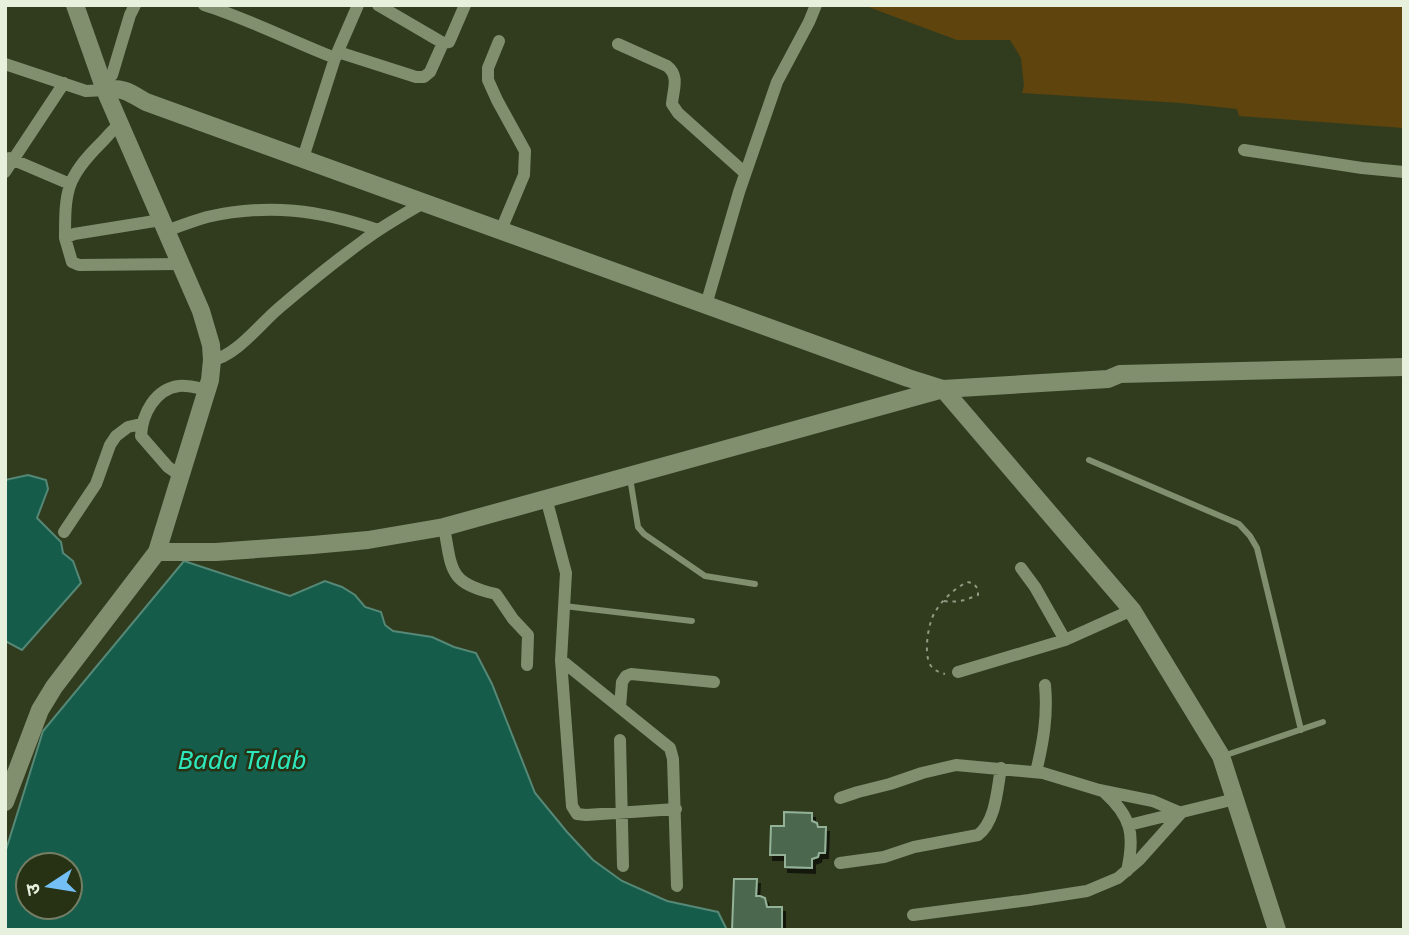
<svg xmlns="http://www.w3.org/2000/svg" width="1409" height="935" viewBox="0 0 1409 935" font-family="'Noto Sans','Noto Sans Devanagari',sans-serif">
  <defs>
    <filter id="shadow"><feDropShadow dx="3" dy="5" stdDeviation="0" flood-color="#0009"/></filter>
  </defs>
  <rect width="100%" height="100%" fill="#313c1f"/>
  <path fill="#5f440d" d="M 863,5 L 1404,5 L 1404,134 L 1403,128 L 1239,116 L 1237,109 L 1181,103 L 1022,93 L 1024,86 L 1021,58 L 1010,40 L 957,40 Z"/>
  <path fill="#165c4a" stroke="#558876" stroke-width="2" fill-rule="evenodd" d="M 28,475 L 46,480 L 48,489 L 37,518 L 61,542 L 63,553 L 73,561 L 81,583 L 22,650 L 5,641 L 5,480 Z
    M 184,561 L 290,596 L 325,581 L 342,587 L 355,595 L 365,607 L 381,612 L 385,625 L 393,631 L 432,637 L 454,647 L 476,653 L 492,684 L 535,793 L 567,832 L 593,860 L 622,881 L 667,901 L 718,912 L 727,930 L 5,930 L 5,853 L 43,731 ZM 28,865 L 70,865 L 70,907 L 28,907 Z"/>
  <path fill="#4b6750" stroke="#93b298" stroke-width="2" filter="url(#shadow)" d="M 784,812 L 812,813 L 812,821 L 817,823 L 818,827 L 826,827 L 825,853 L 819,853 L 818,857 L 812,859 L 812,868 L 785,867 L 785,855 L 770,855 L 771,826 L 784,826 Z
    M 734,879 L 757,879 L 756,896 L 760,896 L 765,898 L 767,907 L 782,907 L 782,930 L 732,930 Z"/>
  <g fill="none" stroke-linecap="round" stroke-linejoin="round">
    <path stroke="#919a83" stroke-width="2" stroke-dasharray="3.5 5" stroke-linecap="butt" d="M 944,601 C 957,603 966,600 978,595 L 978,589 L 973,583 L 967,582 C 954,589 942,600 935,612 C 928,623 923,655 931,666 C 935,671 939,672 945,674"/>
    <path stroke="#818f6e" stroke-width="6" d="M 1089,460 L 1239,524 L 1250,536 L 1257,548 L 1301,730
      M 630,478 L 638,527 L 644,534 L 705,576 L 755,584
      M 564,606 L 692,621
      M 1223,756 L 1323,722"/>
    <path stroke="#818f6e" stroke-width="12" d="M 204,5 C 249,19 291,41 335,58
      M 378,5 L 443,43 L 449,42 L 465,5
      M 499,41 L 488,68 L 488,80 L 497,100 L 525,151 L 524,175 L 501,230
      M 618,44 L 667,66 C 680,76 673,90 672,104 L 678,113 L 745,173
      M 338,52 L 416,77 L 424,77 L 430,72 L 443,43
      M 5,64 L 86,91 L 105,90
      M 112,75 L 130,15 L 135,5
      M 1244,150 L 1362,168 L 1404,172
      M 9,158 L 70,184
      M 303,158 L 335,58 L 358,5
      M 5,172 L 64,83
      M 161,220 L 74,234 L 65,238 L 72,262 L 79,265 L 180,264
      M 166,231 C 180,226 193,221 207,217 C 268,203 320,210 378,230
      M 65,238 C 65,191 66,178 100,144 C 107,137 112,130 120,124
      M 706,305 L 739,192 L 777,82 L 809,22 L 816,5
      M 212,360 C 235,357 260,324 279,308 C 306,285 334,262 363,241 C 380,228 399,217 418,206 L 421,201
      M 181,476 L 168,467 L 141,436 C 142,414 155,389 179,386 C 188,385 198,388 207,390
      M 546,498 L 566,573 L 561,660 L 572,806 L 577,814 L 586,815 L 676,809
      M 444,527 C 452,570 448,583 496,594 L 513,619 L 528,635 L 527,665
      M 64,532 L 96,484 L 110,445 L 116,436 L 128,427 L 141,424
      M 1021,568 L 1035,587 L 1065,640
      M 561,660 L 670,748 L 673,759 L 677,886
      M 958,672 L 1065,640 L 1132,610
      M 620,707 L 622,682 L 626,676 L 631,674 L 714,682
      M 620,740 L 623,866
      M 1036,772 C 1043,743 1048,716 1045,685
      M 1104,792 C 1132,817 1135,835 1127,871
      M 840,798 L 858,792 L 890,784 L 922,773 L 956,765 L 1043,773 L 1099,790 L 1153,801 L 1181,813 L 1139,860 L 1118,878 L 1087,891 L 1029,900 L 913,915
      M 1129,825 L 1235,799
      M 840,863 L 884,857 L 914,847 L 978,835 C 996,821 997,790 1001,768"/>
    <path stroke="#818f6e" stroke-width="18" d="M 105,90 C 122,86 132,94 146,102 L 908,378 L 943,389 L 1132,610 L 1221,756 L 1277,930
      M 157,552 L 216,552 L 313,545 L 368,540 L 444,527 L 943,389 L 1108,379 L 1120,374 L 1404,367
      M 5,802 L 40,710 L 54,687 L 157,552 L 210,380 L 212,360 L 211,345 L 201,311 L 105,90 L 75,5"/>
  </g>
  <g text-anchor="middle" dominant-baseline="central" stroke-width="5" stroke-linejoin="round" paint-order="stroke">
    <g font-size="26" font-style="italic" fill="#2ee8bd" stroke="#273215">
      <text x="242" y="759">Bada Talab</text>
    </g>
  </g>
  <rect width="1409" height="935" fill="none" stroke="#e7efdd" stroke-width="14"/>
  <g transform="translate(49 886) rotate(258)"><circle r="33" fill="#273215" stroke="#747e65" stroke-width="2"/>
  <path d="M0-5L12 26L0 18L-12 26Z" fill="#74c0f6"/>
  <text y="-10" font-size="19" font-weight="bold" text-anchor="middle" fill="#e7efdd">उ</text>
  </g>
</svg>
